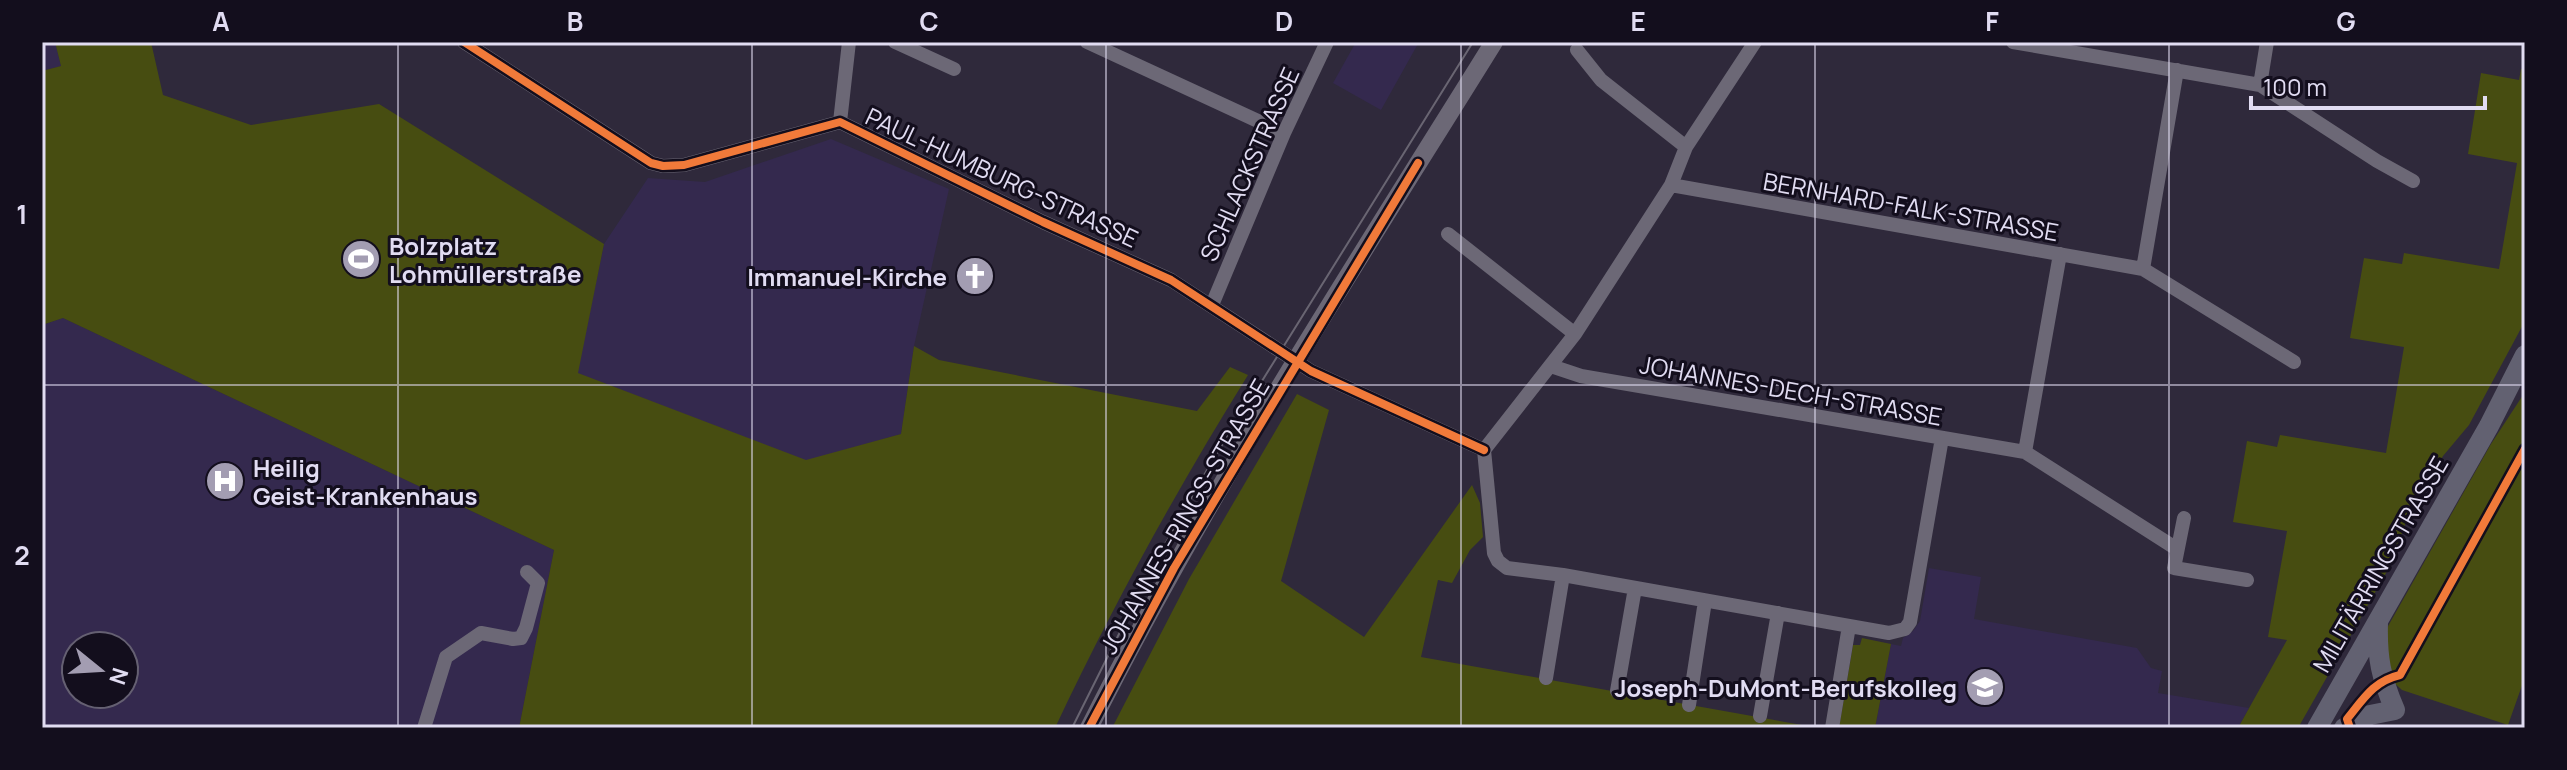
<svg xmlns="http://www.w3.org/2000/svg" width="2567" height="770" viewBox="0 0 2567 770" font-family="Manrope,sans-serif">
  <rect width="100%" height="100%" fill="#2f293b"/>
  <path fill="#34294e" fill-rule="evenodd" d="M 42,42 L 55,42 L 61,66 L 42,71 Z
    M 1356,42 L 1419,42 L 1381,110 L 1333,83 Z
    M 831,139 L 949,189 L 914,346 L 901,434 L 806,461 L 577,373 L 604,244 L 648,178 L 705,182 Z
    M 63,318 L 554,550 L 519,728 L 42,728 L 42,325 ZM 76,646 L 124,646 L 124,694 L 76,694 Z
    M 1929,568 L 1981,577 L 1974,619 L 2137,648 L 2151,668 L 2162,671 L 2158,693 L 2249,708 L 2238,728 L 1875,728 L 1891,644 L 1901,646 L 1903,638 L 1913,631 L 1920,621 Z"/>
  <path fill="#474d11" d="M 55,42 L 151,42 L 163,95 L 251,125 L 379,104 L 604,244 L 578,373 L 806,460 L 901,434 L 914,346 L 939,360 L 1197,411 L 1230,367 L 1248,375 C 1177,489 1112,607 1055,728 L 519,728 L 554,550 L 63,318 L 42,325 L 42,71 L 61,66 Z
    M 2521,69 L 2525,69 L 2525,321 L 2469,425 L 2443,456 L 2406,522 L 2390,566 L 2298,728 L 2238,728 L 2287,640 L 2268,637 L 2287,531 L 2233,522 L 2247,441 L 2277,447 L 2280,435 L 2386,453 L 2404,347 L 2350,338 L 2364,258 L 2402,264 L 2404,253 L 2499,269 L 2517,163 L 2468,154 L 2481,73 L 2519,80 Z
    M 2525,392 L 2525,677 L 2508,725 L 2402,690 L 2383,673 L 2387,628 L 2491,444 Z
    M 1297,394 L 1329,410 L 1281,581 L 1364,637 L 1472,485 L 1480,503 L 1483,537 L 1470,550 L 1452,583 L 1438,580 L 1421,657 L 1819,728 L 1112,728 L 1189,579 Z
    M 1862,638 L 1891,644 L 1875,728 L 1839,728 L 1853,645 L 1860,645 Z"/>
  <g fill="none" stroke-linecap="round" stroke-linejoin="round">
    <path stroke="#6c6876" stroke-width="14" d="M 464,42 L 651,163 L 663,166 L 684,165 L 840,122 L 1043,222 L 1171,280 L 1311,371 L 1484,450
      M 895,42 L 954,69
      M 1087,42 L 1284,133
      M 2013,42 L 2260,85 L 2267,42
      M 1577,50 L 1601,80 L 1686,147
      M 2260,85 L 2377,161 L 2413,181
      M 840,122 L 849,42
      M 1671,185 L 2143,269 L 2177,70
      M 1448,234 L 1575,334
      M 2143,269 L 2294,362
      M 1212,305 L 1284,133 L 1327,42
      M 1551,366 L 1581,376 L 2025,452 L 2060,254
      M 1484,450 L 1494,553 L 1498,561 L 1507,568 L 1563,575 L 1889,633 L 1905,629 L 1910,622 L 1942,438
      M 1484,450 L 1575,334 L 1671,185 L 1686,147 L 1755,42
      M 2025,452 L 2177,549
      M 2184,518 L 2174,568 L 2247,580
      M 1546,678 L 1563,575
      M 1617,691 L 1635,588
      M 1689,705 L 1705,601
      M 1760,716 L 1778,613
      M 424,728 L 446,657 L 481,633 L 513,639 L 521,638 L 526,628 L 538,583 L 527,572
      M 1832,728 L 1849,626"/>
    <path stroke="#6c6876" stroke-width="18" d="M 1089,728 C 1208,491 1354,267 1494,42"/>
    <path stroke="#626171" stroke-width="20" d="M 2317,728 L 2489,426 L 2525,355
      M 2344,728 L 2370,715 L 2395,710 C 2381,677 2377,659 2378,623"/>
    <path stroke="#696572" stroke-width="2" d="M 1072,728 L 1155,562 L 1211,463 L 1473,42"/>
    <g stroke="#130e1d" stroke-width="13">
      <path id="cycleway" d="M 464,42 L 651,163 L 663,166 L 684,165 L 840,122 L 1043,222 L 1171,280 L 1311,371 L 1484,450
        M 1089,728 L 1174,568 L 1418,163
        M 2350,728 L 2347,719 C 2364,698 2374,681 2400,675 L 2525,449"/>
    </g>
    <use href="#cycleway" stroke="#f17a3a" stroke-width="8"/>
  </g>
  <path fill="none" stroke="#e1dcf2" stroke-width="2" stroke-opacity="0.55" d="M 398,42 L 398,728M 752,42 L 752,728M 1106,42 L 1106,728M 1461,42 L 1461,728M 1815,42 L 1815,728M 2169,42 L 2169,728M 42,385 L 2525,385"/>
  <defs>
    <g id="stadium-disc" transform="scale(2)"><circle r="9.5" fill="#a39db2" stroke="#130e1d"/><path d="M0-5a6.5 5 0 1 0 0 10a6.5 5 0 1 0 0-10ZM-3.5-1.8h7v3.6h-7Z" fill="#fff"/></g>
    <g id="church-disc" transform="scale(2)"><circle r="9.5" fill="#a39db2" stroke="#130e1d"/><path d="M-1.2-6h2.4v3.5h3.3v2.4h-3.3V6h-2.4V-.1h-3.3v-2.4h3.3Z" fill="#fff"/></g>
    <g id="hospital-disc" transform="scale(2)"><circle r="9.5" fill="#a39db2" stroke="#130e1d"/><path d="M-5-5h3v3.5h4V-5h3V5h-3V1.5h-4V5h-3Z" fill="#fff"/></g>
    <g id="university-disc" transform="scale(2)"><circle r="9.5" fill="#a39db2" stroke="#130e1d"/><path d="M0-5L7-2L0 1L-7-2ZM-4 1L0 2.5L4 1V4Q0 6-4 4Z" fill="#fff"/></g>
  </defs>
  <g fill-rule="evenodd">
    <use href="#stadium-disc" x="361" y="259"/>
    <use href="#church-disc" x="975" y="276"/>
    <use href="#hospital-disc" x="225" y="481"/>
    <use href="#university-disc" x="1985" y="687"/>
  </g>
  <g text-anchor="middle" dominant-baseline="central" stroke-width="6" stroke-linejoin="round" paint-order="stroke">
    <g font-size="24" fill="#e1dcf2" stroke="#130e1d">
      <text transform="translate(1249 164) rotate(-66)">SCHLACKSTRASSE</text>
      <text transform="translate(1002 177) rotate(25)">PAUL-HUMBURG-STRASSE</text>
      <text transform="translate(1911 206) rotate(10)">BERNHARD-FALK-STRASSE</text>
      <text transform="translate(1791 390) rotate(10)">JOHANNES-DECH-STRASSE</text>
      <text transform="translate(1184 516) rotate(-60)">JOHANNES-RINGS-STRASSE</text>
      <text transform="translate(2380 564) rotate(-60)">MILITÄRRINGSTRASSE</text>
    </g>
    <g font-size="24" font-weight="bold" fill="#e1dcf2" stroke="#130e1d" text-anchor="start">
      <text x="389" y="245">Bolzplatz<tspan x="389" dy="28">Lohmüllerstraße</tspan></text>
      <text x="947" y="276" text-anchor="end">Immanuel-Kirche</text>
      <text x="253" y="467">Heilig<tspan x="253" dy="28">Geist-Krankenhaus</tspan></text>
      <text x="1957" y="687" text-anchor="end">Joseph-DuMont-Berufskolleg</text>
    </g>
  </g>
  <rect width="2567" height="770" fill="none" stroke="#130e1d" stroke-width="88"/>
  <g transform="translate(100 670) rotate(108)"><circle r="38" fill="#130e1d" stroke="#656072" stroke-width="2"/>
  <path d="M0-6L14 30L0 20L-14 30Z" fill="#a39db2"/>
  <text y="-12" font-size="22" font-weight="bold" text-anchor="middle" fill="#e1dcf2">N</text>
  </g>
  <path d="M2251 96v12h234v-12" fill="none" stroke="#e1dcf2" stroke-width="4"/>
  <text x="2263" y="96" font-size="24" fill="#e1dcf2" stroke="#130e1d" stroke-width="6" paint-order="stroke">100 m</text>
  <rect x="44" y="44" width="2479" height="682" fill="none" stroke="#e1dcf2" stroke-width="3"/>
  <g font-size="26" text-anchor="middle" font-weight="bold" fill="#e1dcf2">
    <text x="221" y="31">A</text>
    <text x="575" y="31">B</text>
    <text x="929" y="31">C</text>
    <text x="1284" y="31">D</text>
    <text x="1638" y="31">E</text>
    <text x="1992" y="31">F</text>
    <text x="2346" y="31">G</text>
    <text x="22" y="224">1</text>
    <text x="22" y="565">2</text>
  </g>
</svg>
